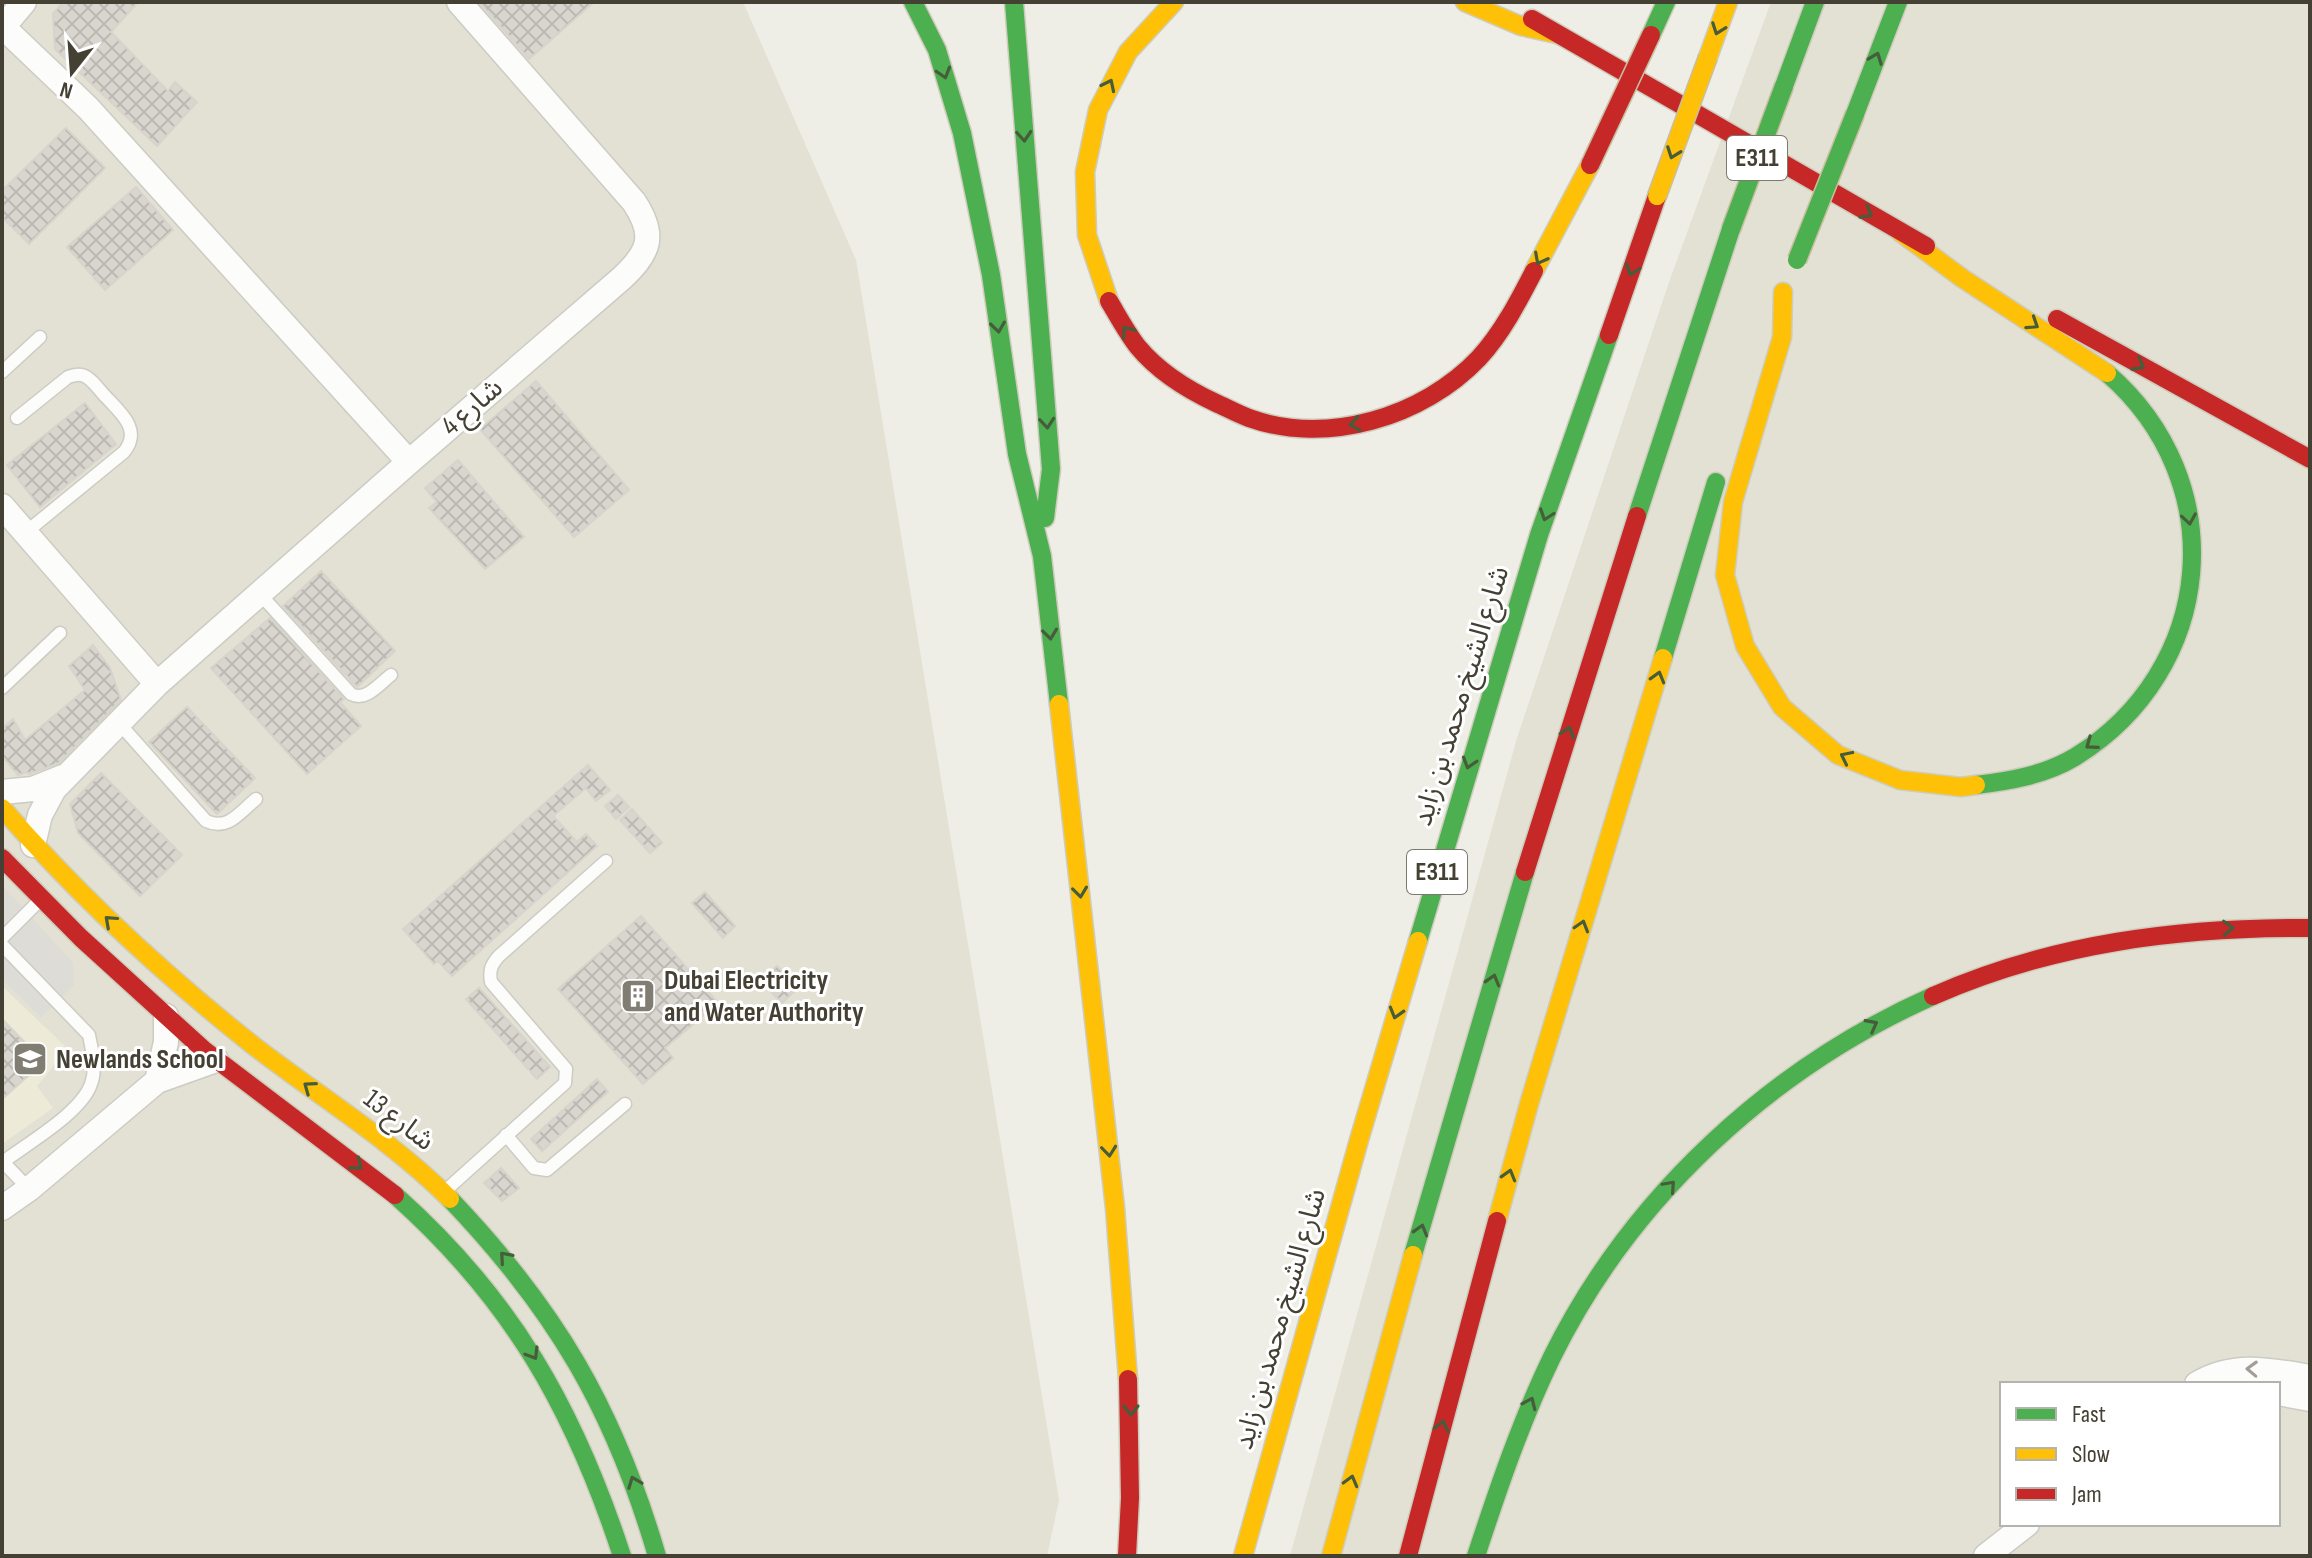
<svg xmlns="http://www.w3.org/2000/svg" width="2312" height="1558" viewBox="0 0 2312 1558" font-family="'Sofia Sans Condensed','Noto Sans Arabic',sans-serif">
  <defs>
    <pattern id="building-cross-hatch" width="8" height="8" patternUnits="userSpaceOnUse" patternTransform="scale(2)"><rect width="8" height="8" fill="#d8d6ce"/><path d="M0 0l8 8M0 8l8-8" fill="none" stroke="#bbb9b1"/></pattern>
  </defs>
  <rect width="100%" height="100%" fill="#eeede6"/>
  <path fill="#e3e1d3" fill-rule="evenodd" d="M 2,2 L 743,2 L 856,260 L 1059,1500 L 1047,1556 L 2,1556 Z
    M 1771,2 L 2310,2 L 2310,1556 L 1290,1556 L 1517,738 L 1668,285 ZM 2002,1384 L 2278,1384 L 2278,1524 L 2002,1524 Z"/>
  <path fill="#edead7" d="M 2,986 L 65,1046 L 50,1071 L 37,1086 L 53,1108 L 2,1144 Z"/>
  <path fill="#dddcd6" d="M 2,885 L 73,963 L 74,985 L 41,1017 L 2,979 Z"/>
  <path fill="url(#building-cross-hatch)" stroke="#d6d4cc" stroke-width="2" d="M 63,2 L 138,2 L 111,32 L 168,91 L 175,82 L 197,102 L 157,146 L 55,49 L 53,14 Z
    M 479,2 L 594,2 L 529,59 Z
    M 66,128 L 105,168 L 29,244 L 2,217 L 2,191 Z
    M 136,187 L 173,230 L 105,290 L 67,247 Z
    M 536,381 L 629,490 L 574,537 L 480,429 Z
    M 85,403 L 116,444 L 40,507 L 7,465 Z
    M 458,460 L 524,537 L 485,569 L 429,508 L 437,502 L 425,488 Z
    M 321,571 L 395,651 L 357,687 L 283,606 Z
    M 270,618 L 344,699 L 340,702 L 361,726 L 307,774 L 211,668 Z
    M 93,645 L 110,668 L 121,700 L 59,763 L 29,774 L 27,772 L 18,775 L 2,756 L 2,729 L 13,719 L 25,740 L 85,690 L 69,666 Z
    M 187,707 L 255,778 L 217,814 L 149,742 Z
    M 588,765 L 610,790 L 596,801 L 586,788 L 553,816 L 577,842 L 586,834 L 597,846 L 452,976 L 438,961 L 434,964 L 403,929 Z
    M 101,773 L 182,855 L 140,896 L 78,833 L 70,804 Z
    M 618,795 L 629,807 L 616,819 L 605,806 Z
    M 632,809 L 662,843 L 650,853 L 620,820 Z
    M 705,892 L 735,926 L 723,938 L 692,903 Z
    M 641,916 L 718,1003 L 665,1048 L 673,1058 L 643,1084 L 558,989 Z
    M 777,966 L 798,988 L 782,1003 L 761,981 Z
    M 479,988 L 550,1067 L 537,1079 L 466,999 Z
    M 2,1019 L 44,1062 L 2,1099 Z
    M 597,1079 L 608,1092 L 542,1151 L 531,1139 Z
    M 501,1168 L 519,1188 L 502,1201 L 484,1183 Z"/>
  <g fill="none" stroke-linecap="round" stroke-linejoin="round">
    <g stroke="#cccbc4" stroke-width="15">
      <path id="lane" d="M 2,372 L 40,337
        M 17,418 L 68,377 C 75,375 81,373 88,378 C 94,382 100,391 106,397 C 121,413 142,430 124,452 L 25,533
        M 259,593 L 351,694 C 366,702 379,684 391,675
        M 2,688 L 60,633
        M 118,722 L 206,821 C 228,831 239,813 256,799
        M 2,938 L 39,901
        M 2,945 L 89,1035 C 92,1051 97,1068 91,1084 C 81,1113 28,1143 3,1162 L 29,1189
        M 506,1135 L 534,1168 L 547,1170 L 625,1104
        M 445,1191 L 565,1083 L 566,1069 L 491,982 C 489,970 491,965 499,956 L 606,861"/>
    </g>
    <g stroke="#cccbc4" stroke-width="27">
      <path id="street" d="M 2,26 L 88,108 L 409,462
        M 3,27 L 24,2
        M 2,506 L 157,684
        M 2,792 L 33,789 L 63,777
        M 33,845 L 40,815 L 54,789 L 157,684 L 409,462 L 622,278 C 650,252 656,235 634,202 L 459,2
        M 157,1081 L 166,1042 L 166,1016
        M 2,1208 L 29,1189 L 157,1081 L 216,1060
        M 2197,1384 C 2233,1362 2270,1370 2310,1377
        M 2278,1393 L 2310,1399
        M 1986,1556 L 2027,1524"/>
    </g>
    <g stroke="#ceccbc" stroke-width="21">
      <path id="fast" d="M 913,2 L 937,50 L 962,133 L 991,275 L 1017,454 L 1042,556 L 1059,704
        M 1014,2 L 1051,469 L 1045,518
        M 1651,35 L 1666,2
        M 1784,86 L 1815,2
        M 1855,114 L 1898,2
        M 1637,516 L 1731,229
        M 1663,658 L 1716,482
        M 1976,785 C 2010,781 2045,775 2075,757 C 2216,670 2233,482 2107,373
        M 1418,941 L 1539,535 L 1609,335
        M 395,1195 C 512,1299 574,1409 622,1556
        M 450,1199 C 556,1310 614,1409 657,1556
        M 1413,1255 L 1525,872
        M 1476,1556 C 1498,1489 1521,1421 1552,1357 C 1631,1197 1771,1068 1933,996"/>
    </g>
    <g stroke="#ceccbc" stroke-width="21">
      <path id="slow" d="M 1465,2 L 1521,26 L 1557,34
        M 1708,57 L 1728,2
        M 1900,232 L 1962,278 L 2107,373
        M 1534,271 L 1590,165
        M 1783,292 L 1782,337 L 1733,502 L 1725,575 L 1745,646 L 1782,707 L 1838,755 L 1900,780 L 1961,787 L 1976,785
        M 1109,301 L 1087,235 L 1085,172 L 1098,110 L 1128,52 L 1174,2
        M 1059,704 L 1115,1208 L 1128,1379
        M 2,808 C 78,895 163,974 254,1046 C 320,1097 391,1140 450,1199
        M 1497,1221 L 1529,1104 L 1663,658
        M 1243,1556 L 1359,1140 L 1418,941
        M 1331,1556 L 1413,1255"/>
    </g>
    <g stroke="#ceccbc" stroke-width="21">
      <path id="jam" d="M 1532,19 L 1926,246
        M 1109,301 C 1118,316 1127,333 1138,347 C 1158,371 1188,390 1216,403 C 1227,408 1238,414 1249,418 C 1327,446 1423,417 1479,358 C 1502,333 1518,302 1534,271
        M 2057,319 L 2310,459
        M 1609,335 L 1657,196
        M 2,858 L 81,938 L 204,1050 L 395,1195
        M 1525,872 L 1637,516
        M 1933,996 C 2053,943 2180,927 2310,928
        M 1127,1556 L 1130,1498 L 1128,1379
        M 1408,1556 L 1497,1221"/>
    </g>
    <use href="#lane" stroke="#fcfcfb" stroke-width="12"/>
    <use href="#street" stroke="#fcfcfb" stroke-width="24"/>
    <use href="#fast" stroke="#4caf50" stroke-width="18"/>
    <use href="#slow" stroke="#ffc107" stroke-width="18"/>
    <use href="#jam" stroke="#c62828" stroke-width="18"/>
    <g stroke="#c8bfa0" stroke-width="21" stroke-linecap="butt">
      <path id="fast-bridge" d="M 1731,229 L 1784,86
        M 1797,260 L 1855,114"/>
    </g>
    <g stroke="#c8bfa0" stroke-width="21" stroke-linecap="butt">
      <path id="slow-bridge" d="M 1657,196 L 1708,57"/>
    </g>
    <g stroke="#c8bfa0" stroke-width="21" stroke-linecap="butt">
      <path id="jam-bridge" d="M 1590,165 L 1651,35"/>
    </g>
    <use href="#fast-bridge" stroke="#4caf50" stroke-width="18"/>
    <use href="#slow-bridge" stroke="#ffc107" stroke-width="18"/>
    <use href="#jam-bridge" stroke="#c62828" stroke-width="18"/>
  </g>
  <defs><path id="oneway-chevron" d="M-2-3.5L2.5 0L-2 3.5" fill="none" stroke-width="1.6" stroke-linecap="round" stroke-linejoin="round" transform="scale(2)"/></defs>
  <g stroke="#465c3a">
    <use href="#oneway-chevron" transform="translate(1718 29) rotate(110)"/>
    <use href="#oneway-chevron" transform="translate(1876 58) rotate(-69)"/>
    <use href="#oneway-chevron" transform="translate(944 73) rotate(73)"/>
    <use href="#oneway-chevron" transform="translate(1109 85) rotate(-64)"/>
    <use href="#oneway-chevron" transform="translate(1024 136) rotate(86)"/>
    <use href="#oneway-chevron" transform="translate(1673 153) rotate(110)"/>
    <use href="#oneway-chevron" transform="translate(1867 213) rotate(30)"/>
    <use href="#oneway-chevron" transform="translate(1540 259) rotate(118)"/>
    <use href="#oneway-chevron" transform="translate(1632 270) rotate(109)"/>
    <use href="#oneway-chevron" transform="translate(2033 324) rotate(33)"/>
    <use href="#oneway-chevron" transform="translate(998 327) rotate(82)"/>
    <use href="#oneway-chevron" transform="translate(1127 331) rotate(-125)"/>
    <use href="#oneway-chevron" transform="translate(2139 365) rotate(29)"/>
    <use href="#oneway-chevron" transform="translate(1047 423) rotate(85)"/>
    <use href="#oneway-chevron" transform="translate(1355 424) rotate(171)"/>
    <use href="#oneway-chevron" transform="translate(1546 515) rotate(109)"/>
    <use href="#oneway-chevron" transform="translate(2189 519) rotate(81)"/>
    <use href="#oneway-chevron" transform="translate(1050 634) rotate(83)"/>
    <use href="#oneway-chevron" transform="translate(1658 677) rotate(-74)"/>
    <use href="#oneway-chevron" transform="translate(1568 732) rotate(-73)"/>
    <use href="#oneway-chevron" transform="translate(2091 744) rotate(144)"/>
    <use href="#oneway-chevron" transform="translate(1846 757) rotate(-154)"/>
    <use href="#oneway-chevron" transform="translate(1469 763) rotate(107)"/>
    <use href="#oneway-chevron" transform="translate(1080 892) rotate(83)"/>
    <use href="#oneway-chevron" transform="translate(110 921) rotate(-138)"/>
    <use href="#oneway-chevron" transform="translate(1582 926) rotate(-73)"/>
    <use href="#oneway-chevron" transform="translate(2228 928) rotate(-3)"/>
    <use href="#oneway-chevron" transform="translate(1493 980) rotate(-74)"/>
    <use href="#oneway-chevron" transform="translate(1396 1013) rotate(106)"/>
    <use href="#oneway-chevron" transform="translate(1872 1025) rotate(-28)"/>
    <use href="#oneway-chevron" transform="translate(309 1087) rotate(-144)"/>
    <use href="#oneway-chevron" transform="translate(1109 1151) rotate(84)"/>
    <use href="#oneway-chevron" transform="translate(357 1165) rotate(39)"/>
    <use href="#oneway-chevron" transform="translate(1509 1175) rotate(-74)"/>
    <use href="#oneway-chevron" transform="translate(1670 1186) rotate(-48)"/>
    <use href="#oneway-chevron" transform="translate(1421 1230) rotate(-74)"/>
    <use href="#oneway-chevron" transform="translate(505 1257) rotate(-131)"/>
    <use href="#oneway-chevron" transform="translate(533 1354) rotate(59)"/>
    <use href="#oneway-chevron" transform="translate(1530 1403) rotate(-66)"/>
    <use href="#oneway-chevron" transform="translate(1131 1410) rotate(90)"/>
    <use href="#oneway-chevron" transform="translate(1442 1426) rotate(-76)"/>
    <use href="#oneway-chevron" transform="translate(1351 1481) rotate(-75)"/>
    <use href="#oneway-chevron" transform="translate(634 1482) rotate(-111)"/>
  </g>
  <use stroke="#a09e97" href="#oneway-chevron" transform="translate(2252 1369) rotate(-178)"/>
  <defs>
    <g id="building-square" transform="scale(1.8)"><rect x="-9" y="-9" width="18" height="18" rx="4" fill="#807d72" stroke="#fff"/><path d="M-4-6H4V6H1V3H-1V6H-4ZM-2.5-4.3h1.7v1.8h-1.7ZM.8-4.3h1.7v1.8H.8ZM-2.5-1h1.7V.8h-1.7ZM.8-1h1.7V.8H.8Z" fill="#fff"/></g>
    <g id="school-square" transform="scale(1.8)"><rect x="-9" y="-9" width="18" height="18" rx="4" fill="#807d72" stroke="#fff"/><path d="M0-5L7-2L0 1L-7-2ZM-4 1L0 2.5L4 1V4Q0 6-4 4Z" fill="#fff"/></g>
  </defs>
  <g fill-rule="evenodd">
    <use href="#building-square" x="638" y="996"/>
    <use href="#school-square" x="30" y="1059"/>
  </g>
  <g text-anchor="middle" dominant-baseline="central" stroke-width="6" stroke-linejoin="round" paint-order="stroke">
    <g fill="#fff" stroke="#7c7970" stroke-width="2">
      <rect x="1727" y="136" width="60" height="44" rx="6"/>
      <rect x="1407" y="850" width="60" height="44" rx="6"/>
    </g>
    <g font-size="26" font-weight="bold" fill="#444033">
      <text x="1757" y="158">E311</text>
      <text x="1437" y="872">E311</text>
    </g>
    <g font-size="28" fill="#444033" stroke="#fff">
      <text transform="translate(472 407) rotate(-41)">شارع 4</text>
      <text transform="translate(1461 696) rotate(-73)">شارع الشيخ محمد بن زايد</text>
      <text transform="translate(399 1120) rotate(38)">شارع 13</text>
      <text transform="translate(1280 1319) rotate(-74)">شارع الشيخ محمد بن زايد</text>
    </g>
    <g font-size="28" font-weight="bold" fill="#444033" stroke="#fff" text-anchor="start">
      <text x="664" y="980">Dubai Electricity<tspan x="664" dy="32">and Water Authority</tspan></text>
      <text x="56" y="1059">Newlands School</text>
    </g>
  </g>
  <rect width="2312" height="1558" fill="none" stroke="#444033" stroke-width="8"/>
  <rect x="2000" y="1382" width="280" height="144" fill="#ffffff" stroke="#b4b3ad" stroke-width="2"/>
  <rect x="2016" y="1408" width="40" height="12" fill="#4caf50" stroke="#b4b3ad" stroke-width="2"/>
  <text x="2072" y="1422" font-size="24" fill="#444033">Fast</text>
  <rect x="2016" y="1448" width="40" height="12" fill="#ffc107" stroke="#b4b3ad" stroke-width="2"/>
  <text x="2072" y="1462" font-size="24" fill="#444033">Slow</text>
  <rect x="2016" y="1488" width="40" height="12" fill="#c62828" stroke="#b4b3ad" stroke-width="2"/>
  <text x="2072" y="1502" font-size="24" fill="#444033">Jam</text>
  <g transform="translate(72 72) rotate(197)" stroke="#ffffff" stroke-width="6" paint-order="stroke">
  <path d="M0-6L14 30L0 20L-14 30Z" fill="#444033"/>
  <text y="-12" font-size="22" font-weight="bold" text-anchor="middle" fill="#444033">N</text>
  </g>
</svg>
